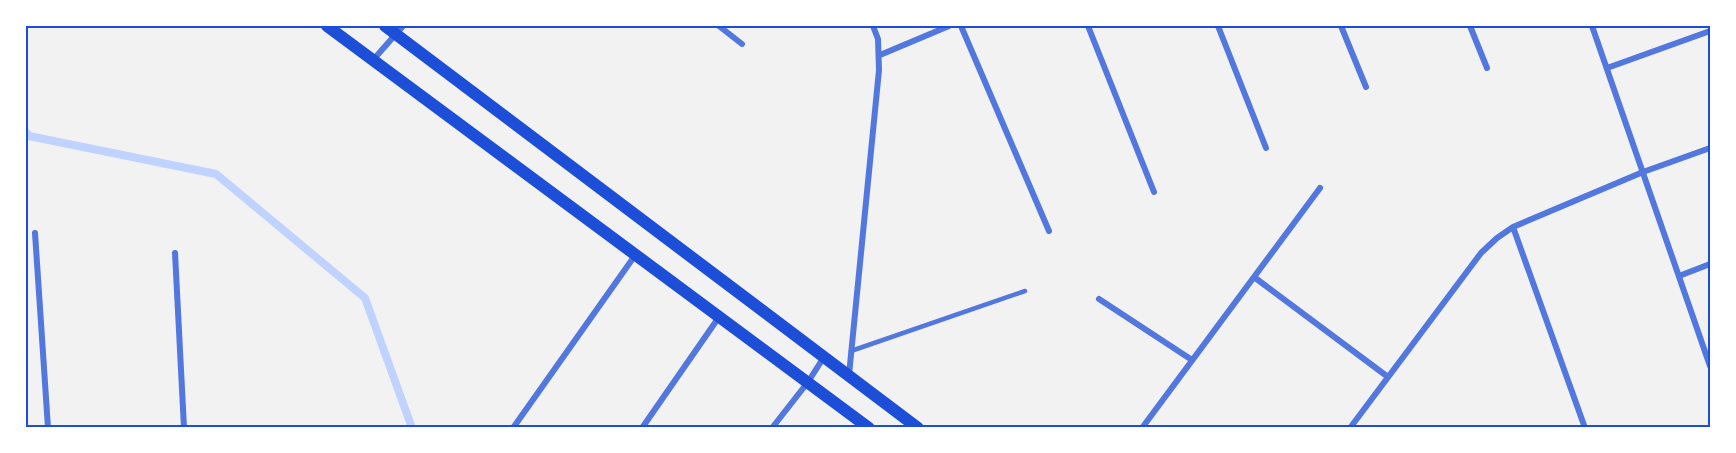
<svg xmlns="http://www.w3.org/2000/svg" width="1736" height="453" viewBox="0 0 1736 453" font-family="Figtree,sans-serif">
  <rect width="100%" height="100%" fill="#f2f2f2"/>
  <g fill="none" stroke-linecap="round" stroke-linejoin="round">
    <path stroke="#bfd3fe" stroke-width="8" d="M 26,132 L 29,136 L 216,174 L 365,298 L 412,428"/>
    <path stroke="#5277de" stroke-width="4.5" d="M 851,351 L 1025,291"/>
    <path stroke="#5277de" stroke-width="6" d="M 719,26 L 742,44
      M 961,26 L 1049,231
      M 1088,26 L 1154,192
      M 1218,26 L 1266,148
      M 1341,26 L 1366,87
      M 1470,26 L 1487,68
      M 1592,26 L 1710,366
      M 880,55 L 949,26
      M 373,60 L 403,26
      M 1607,68 L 1710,31
      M 1513,227 L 1585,428
      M 35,233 L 48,428
      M 175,253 L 184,428
      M 1679,276 L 1710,264
      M 1254,277 L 1388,377
      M 1099,299 L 1192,360
      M 849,375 L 879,70 L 878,39 L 873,26
      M 513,428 L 636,254
      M 642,428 L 719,317
      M 772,428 L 808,382 L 824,357
      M 1142,428 L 1320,188
      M 1350,428 L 1481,253 L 1497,238 L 1513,227 L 1643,172 L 1710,148"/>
    <path stroke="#1d4ed8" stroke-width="12" d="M 327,26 L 869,428
      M 385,26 L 918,428"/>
  </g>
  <rect width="1736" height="453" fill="none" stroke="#ffffff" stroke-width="54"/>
  <rect x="27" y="27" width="1682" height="399" fill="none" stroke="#1d4ed8" stroke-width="2"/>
</svg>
